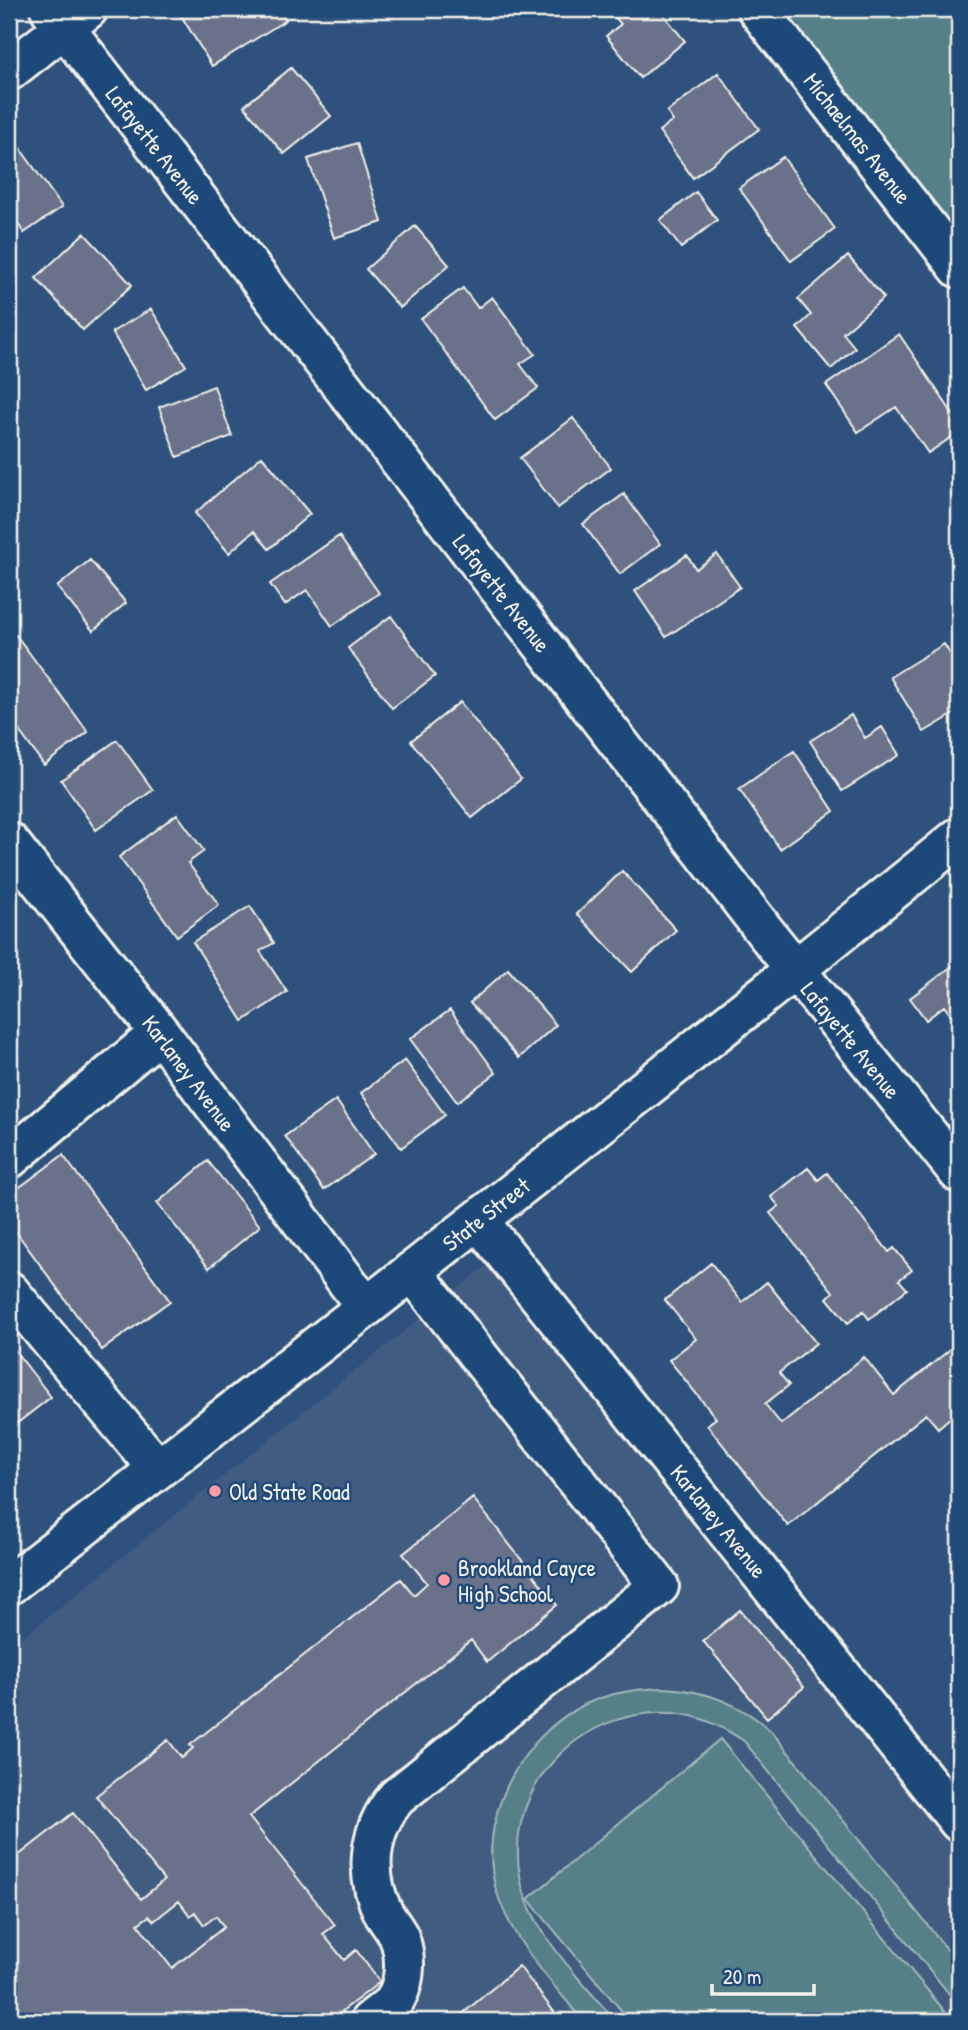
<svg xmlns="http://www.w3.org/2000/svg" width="968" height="2030" viewBox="0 0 968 2030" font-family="'Patrick Hand',sans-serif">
  <rect width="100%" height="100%" fill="#2e527d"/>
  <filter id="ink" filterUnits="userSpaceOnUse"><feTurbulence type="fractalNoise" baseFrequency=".0143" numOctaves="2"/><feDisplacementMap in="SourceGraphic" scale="14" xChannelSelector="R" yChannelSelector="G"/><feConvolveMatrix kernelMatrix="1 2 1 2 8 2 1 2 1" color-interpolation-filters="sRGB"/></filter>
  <g filter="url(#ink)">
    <path fill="#405c81" d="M 518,1240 L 959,1785 L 959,2021 L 9,2021 L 9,1648 Z"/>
    <path fill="#558088" stroke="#a4b8b8" stroke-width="2" d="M 757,9 L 959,9 L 959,268 Z
      M 663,1688 C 705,1690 741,1703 772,1732 L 959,1964 L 959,2006 L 744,1741 C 726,1729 708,1719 687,1715 C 592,1698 503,1779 520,1876 C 529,1931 581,1979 615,2021 L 583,2021 C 552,1982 513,1943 497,1893 C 475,1823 518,1740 580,1707 C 605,1693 634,1689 663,1688 Z
      M 720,1739 L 953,2021 L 630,2021 L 528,1899 Z"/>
    <path fill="#6a728b" stroke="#f4f1e8" stroke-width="2" fill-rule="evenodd" d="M 177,9 L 279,9 L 286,20 L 212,66 Z
      M 520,9 L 545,9 L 528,20 Z
      M 608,9 L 659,9 L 685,41 L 640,78 L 606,36 L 621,24 Z
      M 291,68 L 331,116 L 284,154 L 244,106 Z
      M 718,73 L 759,129 L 693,178 L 659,131 L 673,121 L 667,112 Z
      M 357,143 L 382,222 L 334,238 L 308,159 Z
      M 17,144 L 62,207 L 24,233 L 9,210 L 9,150 Z
      M 783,157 L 835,229 L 791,261 L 739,188 Z
      M 696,192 L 717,220 L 681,248 L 660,220 Z
      M 415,226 L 449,265 L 400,308 L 366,269 Z
      M 84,233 L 132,285 L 83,330 L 36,278 Z
      M 848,256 L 884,298 L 843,333 L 855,348 L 831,369 L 797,328 L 811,315 L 798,299 Z
      M 463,288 L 478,308 L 492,297 L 535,354 L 520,364 L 538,388 L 495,420 L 421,319 Z
      M 151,309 L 186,366 L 146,390 L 112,332 Z
      M 899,334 L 959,423 L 959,432 L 928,453 L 896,407 L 858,432 L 826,385 Z
      M 214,386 L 232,436 L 177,457 L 159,407 Z
      M 573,418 L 611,468 L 558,508 L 520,458 Z
      M 262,456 L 310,514 L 269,549 L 254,531 L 229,553 L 195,513 Z
      M 624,494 L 660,544 L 620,574 L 583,524 Z
      M 339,536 L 379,593 L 332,626 L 307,590 L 285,605 L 270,584 Z
      M 717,554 L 740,587 L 666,637 L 635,591 L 687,555 L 696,569 Z
      M 90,560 L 126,603 L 93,631 L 57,587 Z
      M 391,616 L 435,676 L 392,708 L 348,648 Z
      M 16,635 L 88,732 L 44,765 L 9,717 L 9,641 Z
      M 944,644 L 959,668 L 959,702 L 954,705 L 959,711 L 924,732 L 890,677 Z
      M 460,702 L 521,779 L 472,818 L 411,741 Z
      M 851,715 L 865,738 L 882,727 L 899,755 L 842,791 L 810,741 Z
      M 117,740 L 153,790 L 96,830 L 61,780 Z
      M 794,751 L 834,811 L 780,849 L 739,789 Z
      M 177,814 L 204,851 L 188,863 L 219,905 L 177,936 L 119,857 Z
      M 622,871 L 676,930 L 632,972 L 577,914 Z
      M 250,906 L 274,943 L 260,951 L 287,992 L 243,1021 L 193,942 Z
      M 9,937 L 19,953 L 9,959 Z
      M 959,961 L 959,1026 L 944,1006 L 926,1020 L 910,998 Z
      M 508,969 L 556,1025 L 519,1058 L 470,1003 Z
      M 450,1010 L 496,1073 L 457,1102 L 410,1039 Z
      M 405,1060 L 445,1115 L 401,1148 L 361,1093 Z
      M 336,1100 L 374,1154 L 324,1190 L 285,1136 Z
      M 63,1155 L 170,1301 L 102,1350 L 9,1222 L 9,1195 Z
      M 208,1161 L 260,1226 L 209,1268 L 157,1203 Z
      M 808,1168 L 818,1180 L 827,1173 L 889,1252 L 894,1248 L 912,1270 L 899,1280 L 907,1289 L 869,1319 L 863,1311 L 848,1323 L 827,1298 L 833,1292 L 770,1213 L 779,1206 L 771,1197 Z
      M 711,1263 L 742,1302 L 767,1282 L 816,1343 L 779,1373 L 789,1385 L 765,1404 L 781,1424 L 864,1357 L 894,1395 L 959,1342 L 959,1410 L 938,1428 L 926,1414 L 788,1526 L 707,1425 L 716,1418 L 669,1360 L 696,1339 L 665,1300 Z
      M 9,1343 L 51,1397 L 16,1424 L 9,1415 Z
      M 473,1498 L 557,1605 L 487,1662 L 471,1640 L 249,1817 L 335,1925 L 323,1934 L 344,1960 L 356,1950 L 380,1982 L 342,2011 L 345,2014 L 336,2021 L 321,2021 L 314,2012 L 302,2021 L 9,2021 L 9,1863 L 73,1813 L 141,1899 L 164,1880 L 96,1796 L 168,1740 L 182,1758 L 193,1748 L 190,1745 L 401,1579 L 414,1595 L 427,1583 L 403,1554 ZM 179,1901 L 190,1916 L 195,1912 L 204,1925 L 216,1916 L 224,1927 L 172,1968 L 138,1924 L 149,1916 L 154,1921 Z
      M 740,1610 L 804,1687 L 767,1718 L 703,1641 Z
      M 519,1966 L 561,2021 L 454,2021 Z"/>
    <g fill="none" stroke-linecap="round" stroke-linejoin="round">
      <g stroke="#f4f1e8" stroke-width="44">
        <path id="minor" d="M 50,9 L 766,933 L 959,1173
          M 757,9 L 959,268
          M 9,71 L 88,9
          M 9,842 L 160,1033 L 366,1307
          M 9,1159 L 160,1033
          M 479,1221 L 959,1822
          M 9,1291 L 158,1469
          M 370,2021 C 378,2014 393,2005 397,1996 C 406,1978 406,1955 399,1937 C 395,1929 389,1922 384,1914 C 364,1875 368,1830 397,1797 L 659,1586 L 412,1271"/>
      </g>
      <g stroke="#f4f1e8" stroke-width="44">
        <path id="major" d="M 9,1585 C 327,1337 647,1092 959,837"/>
      </g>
      <use href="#minor" stroke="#1f4a7a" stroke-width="38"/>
      <use href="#major" stroke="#1f4a7a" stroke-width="38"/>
    </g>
  </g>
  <g fill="#ff9aa2" stroke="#1f4a7a" stroke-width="2.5">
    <circle cx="215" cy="1491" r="7"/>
    <circle cx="444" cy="1580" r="7"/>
  </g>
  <g text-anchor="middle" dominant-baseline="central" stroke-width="5" stroke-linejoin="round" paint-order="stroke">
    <g font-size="23" fill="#f4f1e8" stroke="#1f4a7a">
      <text transform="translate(858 138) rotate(52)">Michaelmas Avenue</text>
      <text transform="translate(155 145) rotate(52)">Lafayette Avenue</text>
      <text transform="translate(502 593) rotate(52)">Lafayette Avenue</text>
      <text transform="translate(851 1040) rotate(51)">Lafayette Avenue</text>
      <text transform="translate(189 1073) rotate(53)">Karlaney Avenue</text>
      <text transform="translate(486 1214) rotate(-38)">State Street</text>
      <text transform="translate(719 1521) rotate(51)">Karlaney Avenue</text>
    </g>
    <g font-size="23" fill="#f4f1e8" stroke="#1f4a7a" text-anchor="start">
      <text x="229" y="1491">Old State Road</text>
      <text x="458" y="1567">Brookland Cayce<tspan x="458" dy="26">High School</tspan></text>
    </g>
  </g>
  <rect width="968" height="2030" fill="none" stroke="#1f4a7a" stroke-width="35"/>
  <rect x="18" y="18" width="933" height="1995" fill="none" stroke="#f4f1e8" stroke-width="2.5" filter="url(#ink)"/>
  <path d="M712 1984v10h102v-10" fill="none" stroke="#f4f1e8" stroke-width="3.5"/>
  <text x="723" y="1984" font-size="21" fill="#f4f1e8" stroke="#1f4a7a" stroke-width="5" paint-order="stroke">20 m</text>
</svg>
